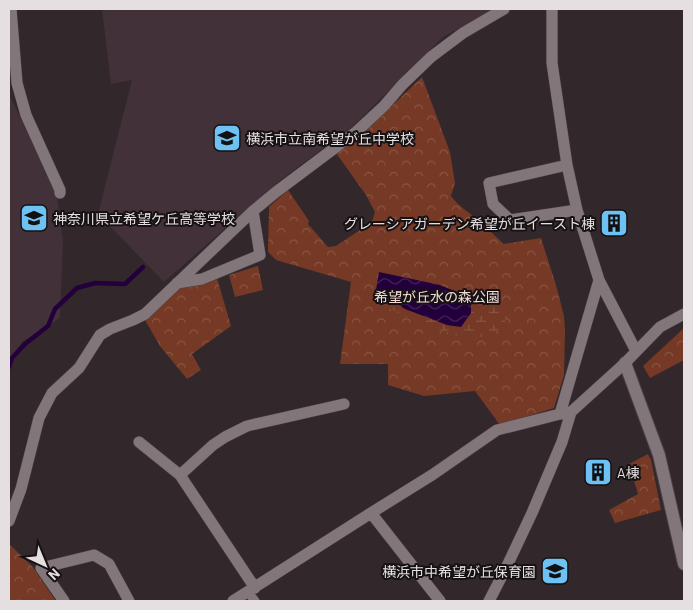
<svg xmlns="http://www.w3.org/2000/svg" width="693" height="610" viewBox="0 0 693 610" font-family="Barlow,'Noto Sans JP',sans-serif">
  <defs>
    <pattern id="forest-crowns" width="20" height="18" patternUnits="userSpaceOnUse" patternTransform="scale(1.25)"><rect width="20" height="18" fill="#753925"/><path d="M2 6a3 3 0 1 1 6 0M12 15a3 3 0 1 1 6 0" fill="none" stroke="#895544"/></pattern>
    <pattern id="wetland-marsh" width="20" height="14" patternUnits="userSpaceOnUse" patternTransform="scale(1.25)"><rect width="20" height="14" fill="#753925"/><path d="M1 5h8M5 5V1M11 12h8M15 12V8" fill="none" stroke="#895544"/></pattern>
    <pattern id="water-waves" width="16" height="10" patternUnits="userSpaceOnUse" patternTransform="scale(1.25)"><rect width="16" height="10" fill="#23003c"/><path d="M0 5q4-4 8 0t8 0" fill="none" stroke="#432558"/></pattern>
  </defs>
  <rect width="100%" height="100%" fill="#32272b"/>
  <path fill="#423138" d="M 102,9 L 493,9 L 443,37 L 353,126 L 278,182 L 164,282 L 98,214 L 132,80 L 111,84 Z
    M 9,47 L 10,96 L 57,195 L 63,241 L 60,318 L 22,342 L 9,360 Z"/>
  <path fill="url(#forest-crowns)" d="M 422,77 L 450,152 L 455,183 L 451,196 C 459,207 469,212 478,220 C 487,228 495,236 504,244 L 541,238 L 556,285 L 564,316 L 565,330 L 564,375 L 554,408 L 500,425 L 475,391 L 424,396 L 388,385 L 388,364 L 340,364 L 351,282 L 276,260 L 268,252 L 269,207 L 288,190 L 309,221 L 308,224 L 328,247 L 336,246 L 372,222 L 375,212 L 366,195 L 336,153 L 373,124 Z
    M 258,266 L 263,290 L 235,297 L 229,275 Z
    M 217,278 L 231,326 L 192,354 L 201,370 L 187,379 L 160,346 L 145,320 L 186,283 Z
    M 684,328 L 684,360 L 650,378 L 643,366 Z
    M 648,454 L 651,460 L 661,510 L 615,523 L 609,510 L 638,494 L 629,464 Z
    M 9,544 L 32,566 L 56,601 L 9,601 Z"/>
  <path fill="url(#wetland-marsh)" d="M 376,290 L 405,309 L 447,325 L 460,327 L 471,313 L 471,298 L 500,304 L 507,317 L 502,328 L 489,336 L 480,337 L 458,336 L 406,317 L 375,301 Z"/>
  <path fill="url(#water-waves)" d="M 379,272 L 440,285 L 471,298 L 471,313 L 461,327 L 447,325 L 405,309 L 376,290 Z"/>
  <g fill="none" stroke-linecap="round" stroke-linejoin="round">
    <path stroke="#23003c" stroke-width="4.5" d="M 9,367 L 12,358 L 25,344 L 48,326 L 55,309 L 77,288 L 95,283 L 125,284 L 143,267"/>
    <g stroke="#4a4245" stroke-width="10">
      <path id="pedestrian" d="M 248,592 L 255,601"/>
    </g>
    <g stroke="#4a4245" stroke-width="12">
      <path id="minor" d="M 11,9 L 17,83 L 26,115 L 60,190 L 60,193
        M 552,9 L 552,63 L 567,165 L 577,210 L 599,280 L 636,351
        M 567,165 L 489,183 L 493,204 L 510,220 L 577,210
        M 177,283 L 202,279 L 260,255 L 253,211
        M 560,414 L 599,280
        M 139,442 L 180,475 L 255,588
        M 180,475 L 213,445 L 225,437 L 247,426 L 344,404
        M 371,513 L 440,601
        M 9,521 L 21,489 L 39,418 L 52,393 L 79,368 L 100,335 L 110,329 L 133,320 L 145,314 L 253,211 L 276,192 L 356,132 L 384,106 L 402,85 L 431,57 L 463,33 L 504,9
        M 64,601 L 41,568 L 94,555 L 109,564 L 129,601
        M 233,601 L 371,513 L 432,475 L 497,430 L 560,414 L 571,412
        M 489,601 L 506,568 L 532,513 L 562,442 L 571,412 L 625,363 L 660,327 L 684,314"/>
    </g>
    <g stroke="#4a4245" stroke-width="14">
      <path id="tertiary" d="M 625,363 L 659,455 L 684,564"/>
    </g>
    <use href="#pedestrian" stroke="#83767b" stroke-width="9"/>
    <use href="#minor" stroke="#83767b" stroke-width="11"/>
    <use href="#tertiary" stroke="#83767b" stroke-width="12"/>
  </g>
  <defs>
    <g id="school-square" transform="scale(1.4375)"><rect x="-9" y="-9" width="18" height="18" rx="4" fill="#6dc2f3" stroke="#161113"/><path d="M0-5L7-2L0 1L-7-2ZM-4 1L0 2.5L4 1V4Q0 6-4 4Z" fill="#111"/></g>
    <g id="building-square" transform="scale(1.4375)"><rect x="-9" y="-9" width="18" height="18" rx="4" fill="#6dc2f3" stroke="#161113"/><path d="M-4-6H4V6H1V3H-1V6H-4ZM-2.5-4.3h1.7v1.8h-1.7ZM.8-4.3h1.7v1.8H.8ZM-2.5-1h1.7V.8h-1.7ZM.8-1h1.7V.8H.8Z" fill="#111"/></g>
  </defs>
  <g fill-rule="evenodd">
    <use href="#school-square" x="227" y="138"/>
    <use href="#school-square" x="34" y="218"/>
    <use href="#building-square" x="614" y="223"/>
    <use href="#building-square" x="598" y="472"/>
    <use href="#school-square" x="555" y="571"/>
  </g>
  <g text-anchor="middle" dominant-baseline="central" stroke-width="4" stroke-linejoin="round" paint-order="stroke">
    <g font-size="14" fill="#e6dfe2" stroke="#161113" text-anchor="start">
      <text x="246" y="138">横浜市立南希望が丘中学校</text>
      <text x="53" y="218">神奈川県立希望ケ丘高等学校</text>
      <text x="595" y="223" text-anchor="end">グレーシアガーデン希望が丘イースト棟</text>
      <text x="617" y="472">A棟</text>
      <text x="536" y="571" text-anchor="end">横浜市中希望が丘保育園</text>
    </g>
    <g font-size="14" fill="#f2dbd4" stroke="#161113">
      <text x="437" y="296">希望が丘水の森公園</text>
    </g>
  </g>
  <rect width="693" height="610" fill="none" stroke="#e6dfe2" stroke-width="20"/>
  <g transform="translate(45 565) rotate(136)" stroke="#161113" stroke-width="4" paint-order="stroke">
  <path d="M0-4L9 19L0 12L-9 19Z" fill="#e6dfe2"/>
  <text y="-8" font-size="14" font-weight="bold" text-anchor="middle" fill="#e6dfe2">N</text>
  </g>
</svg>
